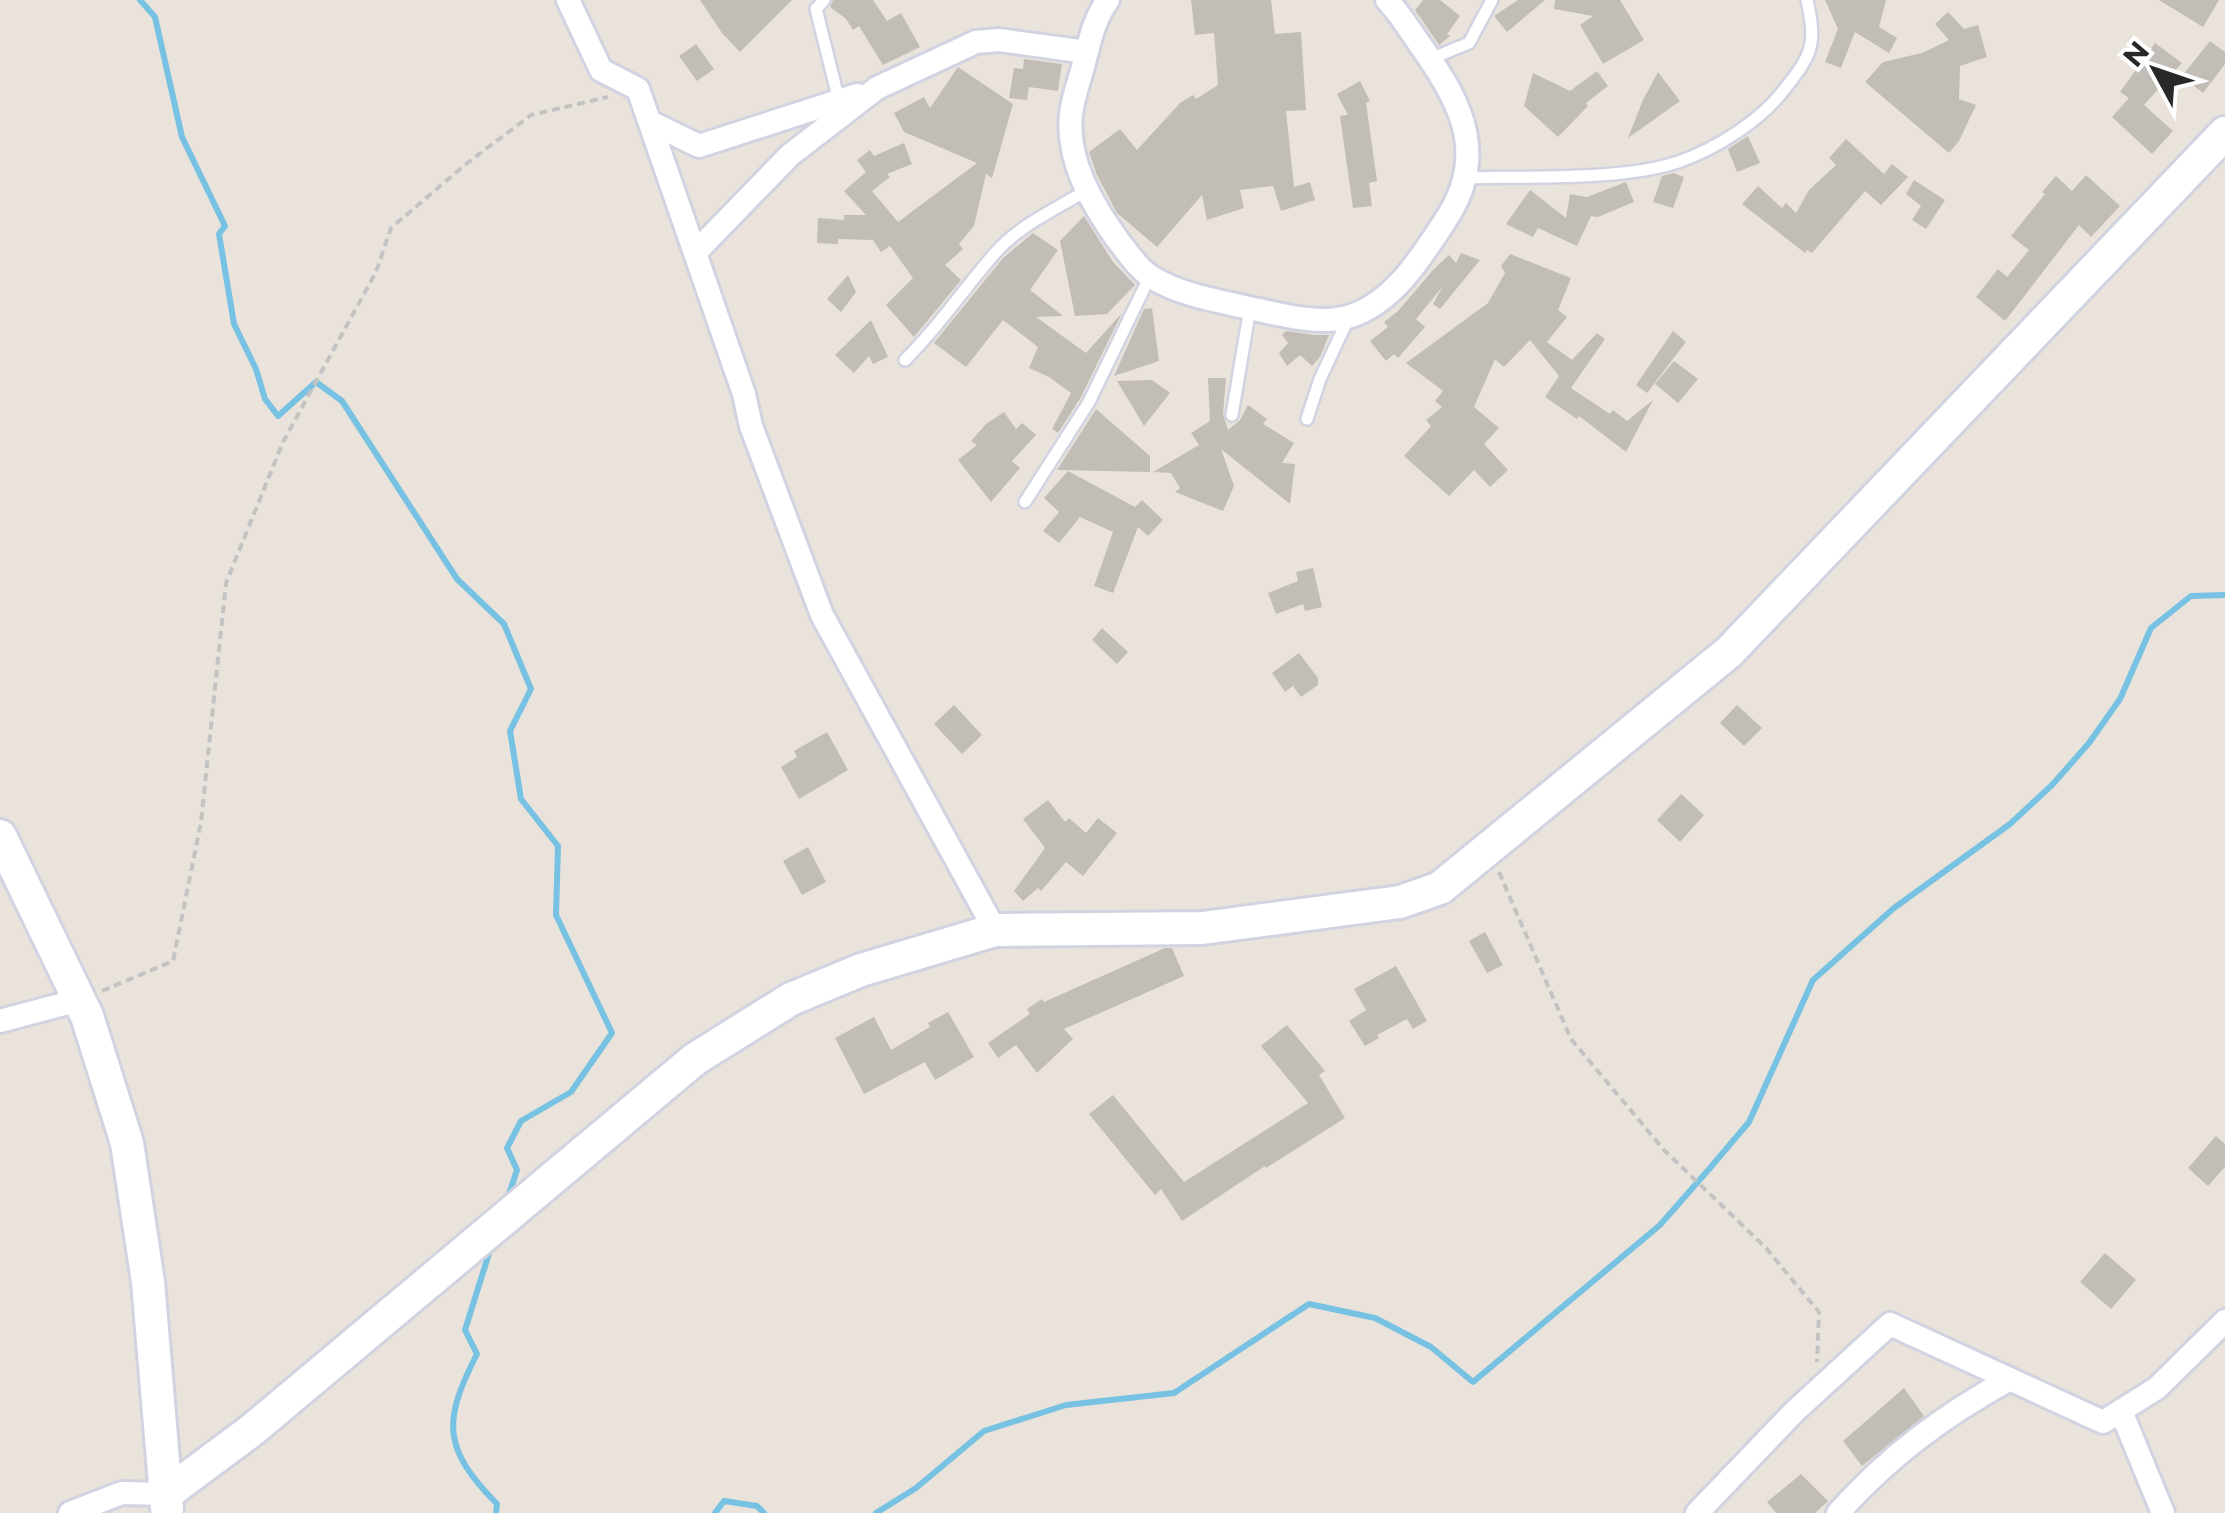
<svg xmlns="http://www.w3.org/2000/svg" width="2225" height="1513" viewBox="0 0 2225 1513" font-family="Montserrat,sans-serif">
  <rect width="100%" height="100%" fill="#e9e3db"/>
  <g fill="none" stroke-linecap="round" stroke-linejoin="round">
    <path stroke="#77c2e2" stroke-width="6" d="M 140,0 L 155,17 L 182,137 L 225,226 L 219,234 L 234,324 L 256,369 L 265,399 L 278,416 L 316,382 L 342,401 L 457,579 L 504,624 L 531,689 L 510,731 L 521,799 L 558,846 L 556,915 L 612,1033 L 571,1092 L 521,1121 L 507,1148 L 517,1170 L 508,1197
      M 491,1247 L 465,1330 L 477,1354 C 442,1422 443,1449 497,1504 L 496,1513
      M 715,1513 L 724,1501 L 757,1506 L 764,1513
      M 876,1513 L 916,1488 L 984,1431 L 1066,1405 L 1174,1393 L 1309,1304 L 1375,1318 L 1431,1347 L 1473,1382 L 1660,1225 L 1710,1168 L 1749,1122 L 1813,980 L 1894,908 L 2010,824 L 2053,784 L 2089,743 L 2120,699 L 2151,628 L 2191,596 L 2225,595"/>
  </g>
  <path fill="#c2bdb7" d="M 700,0 L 792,0 L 740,52 L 722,33 Z
    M 833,0 L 873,0 L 887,21 L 901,13 L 920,47 L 883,65 L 859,26 L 853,30 L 846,19 L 830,7 Z
    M 1191,0 L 1271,0 L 1275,34 L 1301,32 L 1306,110 L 1286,111 L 1294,187 L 1310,182 L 1315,200 L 1281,211 L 1273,186 L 1240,190 L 1244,208 L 1207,220 L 1202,195 L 1157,247 L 1117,213 L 1097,175 L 1089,152 L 1120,129 L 1137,150 L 1180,103 L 1193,95 L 1196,99 L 1218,85 L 1214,33 L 1195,35 Z
    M 1423,0 L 1440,0 L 1460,16 L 1447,34 L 1450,36 L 1439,45 L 1415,10 Z
    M 1518,0 L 1545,0 L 1507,32 L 1494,16 Z
    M 1555,0 L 1620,0 L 1644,40 L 1603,64 L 1580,25 L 1593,16 L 1554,9 Z
    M 1825,0 L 1886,0 L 1879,27 L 1897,38 L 1889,53 L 1855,32 L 1841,68 L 1825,62 L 1838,29 Z
    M 2159,0 L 2219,0 L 2203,27 Z
    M 1948,12 L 1964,29 L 1978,25 L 1987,57 L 1960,66 L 1959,99 L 1976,105 L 1959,141 L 1949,153 L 1865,82 L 1883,62 L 1922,53 L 1949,40 L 1935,24 Z
    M 2210,41 L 2225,52 L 2225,64 L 2203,93 L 2182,76 Z
    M 2155,43 L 2182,63 L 2144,105 L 2173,131 L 2152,154 L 2112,117 L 2129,98 L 2120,92 Z
    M 696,44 L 714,69 L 697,81 L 679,56 Z
    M 1024,59 L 1062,64 L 1058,91 L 1029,87 L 1027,100 L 1009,98 L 1014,68 L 1023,69 Z
    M 958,67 L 1013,104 L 992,178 L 986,174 L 974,226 L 959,244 L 963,249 L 945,265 L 961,280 L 914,337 L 886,305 L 913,278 L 890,246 L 881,252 L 873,240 L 838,239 L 838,244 L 817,243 L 818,218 L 844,220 L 844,215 L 866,215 L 844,191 L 866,172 L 857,160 L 870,150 L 874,156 L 904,143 L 912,164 L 887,174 L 890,177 L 872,191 L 898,222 L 977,163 L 904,132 L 894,113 L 924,97 L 930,108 Z
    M 1597,71 L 1608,86 L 1586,103 L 1588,106 L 1558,137 L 1524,106 L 1533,73 L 1570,91 Z
    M 1658,72 L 1680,101 L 1628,138 L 1643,100 Z
    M 1360,81 L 1370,101 L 1366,103 L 1377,181 L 1369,183 L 1372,206 L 1353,208 L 1340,116 L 1348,115 L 1337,94 Z
    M 1748,136 L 1760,163 L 1737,172 L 1728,149 Z
    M 1846,139 L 1884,174 L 1892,164 L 1908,177 L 1881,205 L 1865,191 L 1812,253 L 1807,250 L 1805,253 L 1742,204 L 1758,186 L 1782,208 L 1786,203 L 1796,213 L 1809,190 L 1836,165 L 1829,158 Z
    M 1673,173 L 1684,177 L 1673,208 L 1653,202 L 1662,176 Z
    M 2086,175 L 2120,206 L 2091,237 L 2079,225 L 2005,321 L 1976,297 L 1998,269 L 2007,277 L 2029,250 L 2011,236 L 2045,194 L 2042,192 L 2056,176 L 2072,191 Z
    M 1914,180 L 1945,200 L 1926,229 L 1912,220 L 1921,206 L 1906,194 Z
    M 1626,182 L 1634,202 L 1598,217 L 1591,216 L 1577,246 L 1538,228 L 1533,237 L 1506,224 L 1530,190 L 1566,218 L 1570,194 L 1587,197 Z
    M 1084,216 L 1113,262 L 1135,285 L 1107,314 L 1075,316 L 1060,241 Z
    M 1033,233 L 1058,250 L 1030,290 L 1063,316 L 1036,317 L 1086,353 L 1122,313 L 1081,397 L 1058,433 L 1052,429 L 1071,393 L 1049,377 L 1029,368 L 1038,347 L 1003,320 L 966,367 L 934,343 L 1003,258 Z
    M 1461,253 L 1480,260 L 1440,309 L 1433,304 L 1443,286 L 1416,319 L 1425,327 L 1398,358 L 1394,354 L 1386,361 L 1370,341 L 1388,327 L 1384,322 L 1398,311 L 1433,270 L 1449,255 L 1456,263 Z
    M 1510,254 L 1571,278 L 1558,310 L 1567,317 L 1547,342 L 1572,360 L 1597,333 L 1605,339 L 1571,388 L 1610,414 L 1613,410 L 1627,421 L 1653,400 L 1626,452 L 1579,416 L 1577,419 L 1545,397 L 1559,376 L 1530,340 L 1504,367 L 1495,359 L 1474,407 L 1499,428 L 1484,444 L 1508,470 L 1490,487 L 1474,470 L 1449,496 L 1404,456 L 1431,426 L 1426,420 L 1442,407 L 1435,401 L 1443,391 L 1406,363 L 1488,303 L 1505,273 L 1501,266 Z
    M 848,275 L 856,292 L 841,312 L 827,299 Z
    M 1152,308 L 1159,361 L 1114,376 L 1144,309 Z
    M 871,320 L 888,357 L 873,364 L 869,356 L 854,373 L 835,355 Z
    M 1286,331 L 1313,335 L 1329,335 L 1320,357 L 1312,366 L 1300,355 L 1287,366 L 1279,353 L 1288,343 L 1282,335 Z
    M 1673,331 L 1686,342 L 1647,393 L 1636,385 Z
    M 1674,361 L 1698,379 L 1678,403 L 1655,384 Z
    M 1208,378 L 1226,378 L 1223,414 L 1228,430 L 1240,420 L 1248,405 L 1267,419 L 1263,424 L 1294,443 L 1282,463 L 1295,464 L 1290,504 L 1221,449 L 1234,486 L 1223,511 L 1175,492 L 1180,488 L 1171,473 L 1153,472 L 1199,445 L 1191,433 L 1210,421 Z
    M 1152,380 L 1170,393 L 1144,426 L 1117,381 Z
    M 1096,409 L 1150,456 L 1150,472 L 1057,470 Z
    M 1004,412 L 1016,429 L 1022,423 L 1036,435 L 1012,461 L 1020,468 L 991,502 L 958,460 L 977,445 L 971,441 L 986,424 Z
    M 1068,471 L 1135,507 L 1142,500 L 1163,520 L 1148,536 L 1138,527 L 1113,593 L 1094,586 L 1113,532 L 1080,517 L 1059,543 L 1043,531 L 1059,512 L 1044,498 Z
    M 1313,568 L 1322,607 L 1305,611 L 1303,604 L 1276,614 L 1268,593 L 1298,581 L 1296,572 Z
    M 1102,628 L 1128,652 L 1117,664 L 1092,640 Z
    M 1299,653 L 1318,678 L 1318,685 L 1301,697 L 1293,686 L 1285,692 L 1272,673 Z
    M 954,705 L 982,735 L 962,754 L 934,724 Z
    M 1737,705 L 1762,728 L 1744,746 L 1720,723 Z
    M 827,732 L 848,770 L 799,799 L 781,767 L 797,757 L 794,751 Z
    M 1681,794 L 1704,815 L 1680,842 L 1657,820 Z
    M 1048,800 L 1065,822 L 1069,818 L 1086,833 L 1098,818 L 1117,833 L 1083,876 L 1066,862 L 1041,891 L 1038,888 L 1023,901 L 1014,891 L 1045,848 L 1023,819 Z
    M 808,847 L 826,882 L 802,895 L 783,861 Z
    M 1485,932 L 1503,965 L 1487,973 L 1469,941 Z
    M 1165,948 L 1172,948 L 1184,976 L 1064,1029 L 1073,1039 L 1037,1073 L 1016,1045 L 998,1058 L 988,1043 L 1030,1014 L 1027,1009 L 1042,999 L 1044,1002 Z
    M 1396,966 L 1427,1021 L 1413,1029 L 1407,1019 L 1377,1035 L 1379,1038 L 1365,1046 L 1349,1021 L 1366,1010 L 1354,989 Z
    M 948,1012 L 974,1057 L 935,1080 L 925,1062 L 864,1094 L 835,1038 L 874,1017 L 891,1050 L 930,1027 L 928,1023 Z
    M 1287,1025 L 1325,1071 L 1319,1075 L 1345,1118 L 1266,1168 L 1265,1166 L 1182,1221 L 1161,1189 L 1155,1195 L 1089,1114 L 1113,1095 L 1184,1182 L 1308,1103 L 1261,1046 Z
    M 2216,1136 L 2225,1144 L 2225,1167 L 2208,1186 L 2188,1168 Z
    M 2105,1253 L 2136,1280 L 2111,1309 L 2080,1282 Z
    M 1904,1388 L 1924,1416 L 1862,1466 L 1843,1441 Z
    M 1801,1474 L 1828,1501 L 1815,1513 L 1776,1513 L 1767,1502 Z"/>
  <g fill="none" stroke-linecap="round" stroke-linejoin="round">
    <g stroke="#d1d3e0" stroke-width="16">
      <path id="lane" d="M 824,0 L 816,9 L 839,101
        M 1430,59 L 1469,43 L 1492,0
        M 1464,178 C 1525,176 1622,181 1678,162 C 1716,149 1760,121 1784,90 C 1812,54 1817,46 1807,0
        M 905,360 C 939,327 964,288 996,252 C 1020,225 1056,209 1087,190
        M 1232,415 L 1250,308
        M 1307,419 L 1320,379 L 1349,317
        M 1025,502 L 1089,402 L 1150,276"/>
    </g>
    <g stroke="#d1d3e0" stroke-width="28">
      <path id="street" d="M 568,0 L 601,70 L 638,89 L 744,394 L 751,426 L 822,615 L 995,930
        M 1108,0 C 1094,19 1090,40 1084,63 C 1080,79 1073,97 1071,114 C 1066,160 1092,204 1117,239 C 1128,253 1138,269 1153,278 C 1183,296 1220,301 1254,309 C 1283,315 1321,326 1351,316 C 1394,302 1422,256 1445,221 C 1488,157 1463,105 1423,49 C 1411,32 1401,15 1387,0
        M 650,122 L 699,146 L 857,95
        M 695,253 L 790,155 L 877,88 L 976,42 L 999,40 L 1087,52
        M 0,1021 L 79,1000
        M 2121,1411 L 2163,1513
        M 70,1513 L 122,1493 L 166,1494
        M 1697,1513 L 1794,1412 L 1890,1324 L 2103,1422 L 2157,1388 L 2225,1321
        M 1838,1513 C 1889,1456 1943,1416 2010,1379"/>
    </g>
    <g stroke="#d1d3e0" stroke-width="38">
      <path id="secondary" d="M 0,836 L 87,1016 L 127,1143 L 148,1282 L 167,1508
        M 166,1494 L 252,1430 L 695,1059 L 791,999 L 861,970 L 995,930 L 1202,928 L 1400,902 L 1440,888 L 1729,652 L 2225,133"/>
    </g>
    <path stroke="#c3c3c3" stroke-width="4" stroke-dasharray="8 5" stroke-linecap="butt" d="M 1499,872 L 1571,1039 L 1664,1150 L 1766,1248 L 1819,1312 L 1817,1362
      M 102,991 L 173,961 L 201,822 L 226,583 L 283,442 L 376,272 L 391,228 L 466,164 L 531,115 L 608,97"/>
    <use href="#lane" stroke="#fff" stroke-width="11"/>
    <use href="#street" stroke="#fff" stroke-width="22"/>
    <use href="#secondary" stroke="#fff" stroke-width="32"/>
  </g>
  <g transform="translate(2155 70) rotate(310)" stroke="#ffffff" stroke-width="8" paint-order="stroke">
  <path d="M0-8L18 38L0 25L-18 38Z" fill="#282828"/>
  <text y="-15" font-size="28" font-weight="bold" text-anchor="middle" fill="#282828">N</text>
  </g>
</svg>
